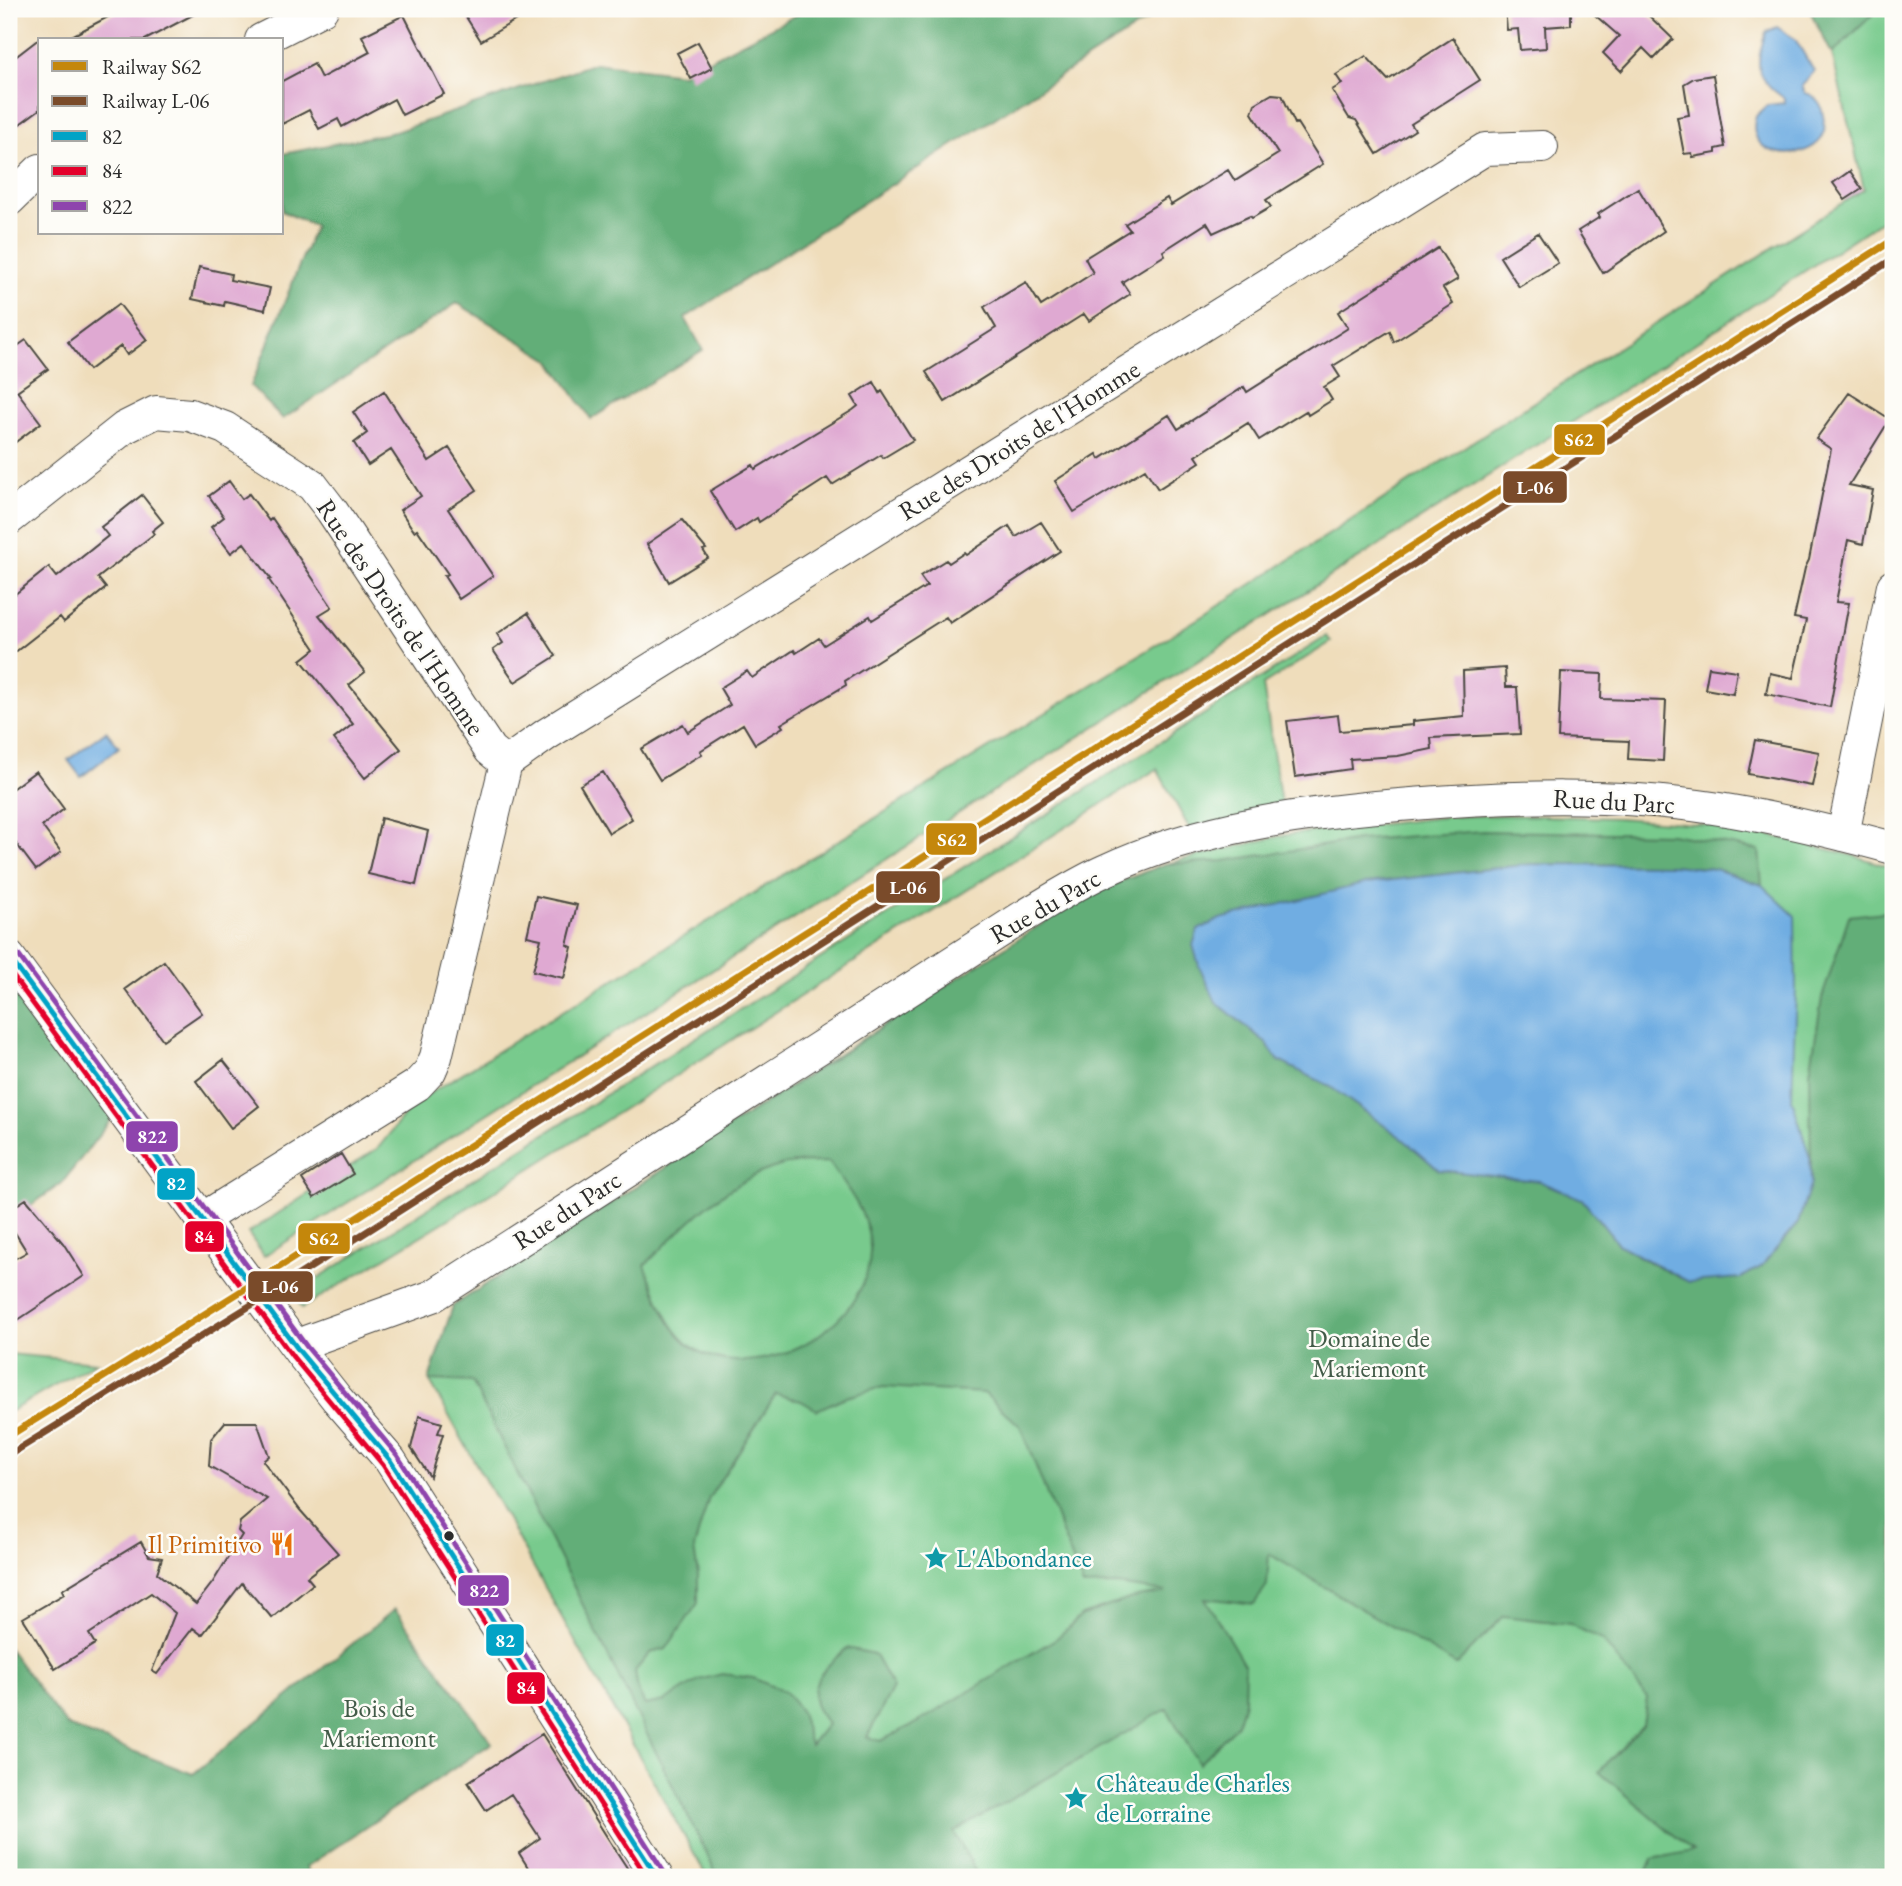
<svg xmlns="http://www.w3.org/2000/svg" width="1902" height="1886" viewBox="0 0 1902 1886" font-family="'EB Garamond',serif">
  <rect width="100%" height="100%" fill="#fdfcf7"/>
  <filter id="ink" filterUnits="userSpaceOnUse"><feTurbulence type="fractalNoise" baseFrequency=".0143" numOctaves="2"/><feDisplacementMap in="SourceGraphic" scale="14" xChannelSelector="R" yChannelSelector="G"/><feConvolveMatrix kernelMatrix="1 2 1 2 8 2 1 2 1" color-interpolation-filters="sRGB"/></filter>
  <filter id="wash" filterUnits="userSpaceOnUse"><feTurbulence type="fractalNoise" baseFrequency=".00686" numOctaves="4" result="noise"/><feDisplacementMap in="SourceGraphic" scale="28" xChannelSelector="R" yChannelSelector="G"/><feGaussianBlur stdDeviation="1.57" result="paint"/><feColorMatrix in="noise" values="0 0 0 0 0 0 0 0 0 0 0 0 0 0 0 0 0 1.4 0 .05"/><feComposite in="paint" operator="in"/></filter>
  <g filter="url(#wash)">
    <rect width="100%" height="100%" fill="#efddbb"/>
    <path fill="#78ca8d" stroke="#527a5c" stroke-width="2" d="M 1878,9 L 1893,9 L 1893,213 L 1662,365 L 264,1256 L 248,1233 L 378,1148 L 414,1103 L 1204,615 L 1864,189 L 1832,54 Z
      M 1327,636 L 1331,642 L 1263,685 L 1283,817 L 1195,839 L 1157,769 L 495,1191 L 302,1308 L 293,1294 Z
      M 1503,815 L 1618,818 L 1735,827 L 1859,857 L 1893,868 L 1893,1877 L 707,1877 L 429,1380 L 453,1306 L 879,1028 L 1092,893 L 1165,864 L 1285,835 L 1445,817 Z
      M 9,1354 L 96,1362 L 9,1412 Z"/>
    <path fill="#62ae78" stroke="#466c52" stroke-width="2" fill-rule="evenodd" d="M 808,9 L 1164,9 L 685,318 L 703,350 L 591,419 L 550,360 L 457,303 L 283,419 L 251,386 L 315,226 L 282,211 L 282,154 L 395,132 L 595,63 L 682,74 Z
      M 1809,9 L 1878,9 L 1832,54 Z
      M 1483,831 L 1671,834 L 1759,850 L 1762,885 L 1715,869 L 1671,865 L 1532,864 L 1367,883 L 1216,1002 L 1264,1041 L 1279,1061 L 1328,1085 L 1403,1139 L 1439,1170 L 1539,1181 L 1582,1199 L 1619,1245 L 1658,1267 L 1689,1282 L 1740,1278 L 1761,1267 L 1798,1223 L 1811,1183 L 1810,1072 L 1822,998 L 1849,916 L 1893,911 L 1893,1877 L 1644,1877 L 1652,1859 L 1693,1851 L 1599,1772 L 1643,1725 L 1647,1698 L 1602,1640 L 1570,1624 L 1504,1616 L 1456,1665 L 1269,1554 L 1267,1585 L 1254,1604 L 1205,1598 L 1245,1666 L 1244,1702 L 1237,1725 L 1199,1764 L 1167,1709 L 954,1832 L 979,1877 L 718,1877 L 472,1382 L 429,1380 L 453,1306 L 1027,933 L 1092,893 L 1165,864 L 1223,861 L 1359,840 ZM 829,1162 C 847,1189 869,1213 870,1247 C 873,1320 773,1381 707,1355 C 670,1341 658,1298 645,1265 C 684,1226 726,1181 780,1166 C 795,1161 814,1163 829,1162 ZM 883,1387 L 984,1393 L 1020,1426 L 1083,1586 L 1116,1585 L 1166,1592 L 1132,1598 L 1082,1615 L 1057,1638 L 922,1720 L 881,1741 L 867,1737 L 893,1688 L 874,1654 L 847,1648 C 831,1662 808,1680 815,1704 C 817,1711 824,1718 827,1724 L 810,1745 L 801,1712 L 785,1692 L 753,1678 L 722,1674 L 699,1680 L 665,1701 L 645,1705 L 638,1691 L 635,1671 L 650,1653 L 666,1649 L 698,1603 L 698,1575 L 694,1548 L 709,1498 L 776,1394 L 801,1401 L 817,1410 L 843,1398 Z
      M 9,957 L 120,1108 L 62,1183 L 9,1221 Z
      M 395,1609 L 492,1743 L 306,1867 L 312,1877 L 9,1877 L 9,1649 L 67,1726 L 193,1774 Z"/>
    <path fill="#6fade2" stroke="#4d6c86" stroke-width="2" d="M 1777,27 L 1795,39 L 1814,71 L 1802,86 L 1805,93 C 1815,95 1820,101 1822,111 C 1824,119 1826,131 1822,138 C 1804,164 1743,158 1756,116 L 1768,105 L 1784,103 L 1784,98 C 1754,78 1755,63 1766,32 Z
      M 106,731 L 119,747 L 81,777 L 68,760 Z
      M 1532,864 L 1671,865 L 1715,869 L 1762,885 L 1795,916 L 1796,988 L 1792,1099 L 1810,1158 L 1811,1183 L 1798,1223 L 1761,1267 L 1740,1278 L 1689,1282 L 1619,1245 L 1582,1199 L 1539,1181 L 1439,1170 L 1403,1139 L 1328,1085 L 1279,1061 L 1264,1041 L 1216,1002 L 1199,966 L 1193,945 L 1198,930 L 1220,919 L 1367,883 Z"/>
    <g id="blocks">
      <path fill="#dfa9d2" d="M 123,9 L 204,9 L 145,40 L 64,40 Z
        M 461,9 L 534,9 L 481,41 Z
        M 1505,9 L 1571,9 L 1571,25 L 1545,27 L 1546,48 L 1520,50 L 1518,29 L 1507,30 Z
        M 1588,9 L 1642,9 L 1673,39 L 1654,59 L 1643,48 L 1621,71 L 1603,53 L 1619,36 Z
        M 404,15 L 444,94 L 402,115 L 394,99 L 342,127 L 338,119 L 319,129 L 309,110 L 282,124 L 282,81 L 314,64 L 321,78 L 370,52 L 362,36 Z
        M 40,38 L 40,109 L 9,132 L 9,62 Z
        M 1453,38 L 1480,80 L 1411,124 L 1415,130 L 1377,154 L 1356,120 L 1349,118 L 1332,90 L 1342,84 L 1336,75 L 1366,56 L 1388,80 Z
        M 698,42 L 712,68 L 691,79 L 677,53 Z
        M 1713,75 L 1725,147 L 1716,149 L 1716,153 L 1693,157 L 1692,153 L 1684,154 L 1677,117 L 1689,115 L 1684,84 L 1694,78 Z
        M 1272,94 L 1282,95 L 1295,124 L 1297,123 L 1323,164 L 1266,200 L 1271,207 L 1252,218 L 1250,216 L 1213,233 L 1207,223 L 1163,251 L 1165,255 L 1122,282 L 1130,294 L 1089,321 L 1084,314 L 945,402 L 926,372 L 996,328 L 984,307 L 1026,282 L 1041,306 L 1093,273 L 1085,258 L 1130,230 L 1125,224 L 1167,198 L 1171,205 L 1228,170 L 1235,181 L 1278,154 L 1252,113 L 1255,104 Z
        M 1850,171 L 1862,189 L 1845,200 L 1833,183 Z
        M 1638,188 L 1664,231 L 1603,273 L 1578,231 L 1600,217 L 1598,214 Z
        M 1538,233 L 1558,263 L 1519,287 L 1500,257 Z
        M 1438,248 L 1458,279 L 1443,288 L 1453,304 L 1394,342 L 1390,331 L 1333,366 L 1340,377 L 1324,387 L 1332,400 L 1308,415 L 1306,411 L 1259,440 L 1248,423 L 1196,456 L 1200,462 L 1158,489 L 1145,469 L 1074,512 L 1055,481 L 1097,454 L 1100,459 L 1169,415 L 1178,429 L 1244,387 L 1247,392 L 1348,328 L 1338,312 Z
        M 199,267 L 231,274 L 230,280 L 270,288 L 265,310 L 225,301 L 224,306 L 192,299 Z
        M 119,304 L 147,340 L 127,355 L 121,346 L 89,370 L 68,342 Z
        M 26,340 L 48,369 L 17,391 L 41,423 L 9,447 L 9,352 Z
        M 874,382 L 880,393 L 882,391 L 913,440 L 883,458 L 881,455 L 832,485 L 827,478 L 759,522 L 757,518 L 735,532 L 710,491 L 753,465 L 755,469 L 853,410 L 858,406 L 852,396 Z
        M 384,391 L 429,461 L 449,448 L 477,490 L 448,509 L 493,576 L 459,599 L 444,576 L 448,574 L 417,529 L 414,531 L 400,510 L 421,496 L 391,450 L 368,465 L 354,443 L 367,433 L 353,412 Z
        M 1849,393 L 1890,419 L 1849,485 L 1873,490 L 1863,544 L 1848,540 L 1836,602 L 1849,603 L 1830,707 L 1766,694 L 1770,673 L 1793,678 L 1806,620 L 1794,618 L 1805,568 L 1809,560 L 1831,449 L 1816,439 Z
        M 229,481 L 242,499 L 249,494 L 269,521 L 272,518 L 332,607 L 319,615 L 365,672 L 349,685 L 401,749 L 365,778 L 334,739 L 353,724 L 301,660 L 315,649 L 269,580 L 271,579 L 244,543 L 231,553 L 211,527 L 224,517 L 209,496 Z
        M 142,495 L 163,522 L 152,531 L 154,534 L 98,578 L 106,588 L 64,622 L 60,617 L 9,657 L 9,599 L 49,567 L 57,577 L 108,536 L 101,527 Z
        M 682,520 L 706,549 L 703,550 L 708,558 L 669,582 L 647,544 Z
        M 1041,522 L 1060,551 L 950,623 L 946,617 L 845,681 L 846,685 L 781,724 L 783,727 L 755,744 L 743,724 L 700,751 L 702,754 L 660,780 L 641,749 L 683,724 L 688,732 L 730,705 L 720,688 L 747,671 L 752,678 L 794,650 L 796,653 L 819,638 L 824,645 L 870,616 L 872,620 L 927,586 L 920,576 L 946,560 L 949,563 L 964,553 L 966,555 L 1009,526 L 1016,537 Z
        M 528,613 L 556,656 L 515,682 L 493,650 L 503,643 L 497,634 Z
        M 1709,667 L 1737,671 L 1733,694 L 1705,689 Z
        M 1505,668 L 1506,687 L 1517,687 L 1520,734 L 1431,738 L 1432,749 L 1398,756 L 1350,759 L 1351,769 L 1295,777 L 1287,721 L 1338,715 L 1340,731 L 1413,725 L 1413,721 L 1464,716 L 1463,671 Z
        M 1561,672 L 1602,674 L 1601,699 L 1666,701 L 1663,761 L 1628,759 L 1629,741 L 1558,738 Z
        M 1755,740 L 1819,752 L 1812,786 L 1748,774 Z
        M 36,771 L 64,809 L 42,826 L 61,852 L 36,870 L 9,834 L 9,791 Z
        M 603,772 L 632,819 L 609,833 L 580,785 Z
        M 381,818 L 428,831 L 416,885 L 368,874 Z
        M 536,896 L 577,905 L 567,945 L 572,947 L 564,978 L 533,971 L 541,939 L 527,936 Z
        M 164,961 L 202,1013 L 163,1040 L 125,989 Z
        M 223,1060 L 259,1106 L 231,1128 L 196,1081 Z
        M 341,1154 L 353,1174 L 314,1198 L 302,1179 Z
        M 26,1199 L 63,1243 L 84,1276 L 9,1326 L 9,1262 L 27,1252 L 9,1223 L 9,1210 Z
        M 419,1416 L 442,1423 L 438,1433 L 443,1434 L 430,1477 L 411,1448 Z
        M 225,1422 L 257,1422 L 269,1456 L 263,1461 L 300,1510 L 338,1553 L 307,1577 L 313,1584 L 272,1618 L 242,1583 L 202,1635 L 193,1628 L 157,1674 L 152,1671 L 175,1613 L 151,1593 L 89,1634 L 95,1644 L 55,1669 L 23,1618 L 64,1594 L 62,1590 L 141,1542 L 149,1556 L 162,1558 L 157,1573 L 196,1604 L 213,1582 L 242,1535 L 238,1531 L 240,1522 L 267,1499 L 209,1466 L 211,1439 Z
        M 542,1734 L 607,1837 L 633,1877 L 534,1877 L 519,1853 L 540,1838 L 511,1794 L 486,1810 L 468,1782 Z"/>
    </g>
  </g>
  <g filter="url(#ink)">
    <use href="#blocks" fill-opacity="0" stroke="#484641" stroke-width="2"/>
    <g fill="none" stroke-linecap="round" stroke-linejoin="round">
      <g stroke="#484641" stroke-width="34">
        <path id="minor" d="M 261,40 L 322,9
          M 9,200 L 40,170
          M 9,519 L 124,428 L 156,412 L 190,415 L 225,428 L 312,485 L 332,511 L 490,750 L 506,763
          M 1843,835 L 1893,586
          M 9,957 L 300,1352 L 337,1399 L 390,1460 L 657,1877
          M 202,1219 L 417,1085 L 430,1071 L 436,1057 L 506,763 L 547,734 L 1485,149 L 1542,147
          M 300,1352 L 308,1341 L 433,1296 L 1021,918 C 1048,902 1075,884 1104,871 C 1200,826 1308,812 1412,804 C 1512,796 1614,793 1713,808 C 1773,817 1834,832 1893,848"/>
      </g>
      <use href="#minor" stroke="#fff" stroke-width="32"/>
      <g stroke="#fdfcf7" stroke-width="10">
        <path id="bus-1" d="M 9,957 L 300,1352 L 390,1460 L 657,1877"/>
      </g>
      <g stroke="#fdfcf7" stroke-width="10">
        <path id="bus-2" d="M 9,971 L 293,1357 L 383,1465 L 647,1877"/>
      </g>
      <g stroke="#fdfcf7" stroke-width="10">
        <path id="bus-3" d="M 16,952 L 307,1347 L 397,1455 L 664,1872"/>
      </g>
      <use href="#bus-1" stroke="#02a3c6" stroke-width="5"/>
      <use href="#bus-2" stroke="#e4002b" stroke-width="5"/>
      <use href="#bus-3" stroke="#8e44ad" stroke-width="5"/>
      <g stroke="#fdfcf7" stroke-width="12">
        <path id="rail-1" d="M 9,1436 L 251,1285 L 1893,240"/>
      </g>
      <g stroke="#fdfcf7" stroke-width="12">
        <path id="rail-2" d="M 9,1455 L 261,1299 L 1893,259"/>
      </g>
      <use href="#rail-1" stroke="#c4870b" stroke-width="7"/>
      <use href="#rail-2" stroke="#7a4b2a" stroke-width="7"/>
    </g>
  </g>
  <defs>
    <g id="restaurant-bare" transform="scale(1.89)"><path d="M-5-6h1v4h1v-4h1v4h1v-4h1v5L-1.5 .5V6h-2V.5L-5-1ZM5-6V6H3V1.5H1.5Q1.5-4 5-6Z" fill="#e8710a" stroke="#fdfcf7" stroke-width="2.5" paint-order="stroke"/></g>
    <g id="sight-bare" transform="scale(1.89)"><path d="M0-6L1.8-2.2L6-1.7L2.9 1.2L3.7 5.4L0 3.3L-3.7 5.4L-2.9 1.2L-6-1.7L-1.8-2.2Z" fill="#0f9aa8" stroke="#fdfcf7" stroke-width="2.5" paint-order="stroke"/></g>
  </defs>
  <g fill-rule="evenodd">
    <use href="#restaurant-bare" x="282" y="1544"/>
    <use href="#sight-bare" x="936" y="1558"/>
    <use href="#sight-bare" x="1076" y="1798"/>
  </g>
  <circle fill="#2b2b2b" stroke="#fdfcf7" stroke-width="2.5" cx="449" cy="1536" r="6"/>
  <g text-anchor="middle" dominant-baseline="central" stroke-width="5" stroke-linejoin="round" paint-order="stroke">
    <g font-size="26" fill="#2b2b2b" stroke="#fdfcf7">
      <text transform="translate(1019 440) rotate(-32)">Rue des Droits de l'Homme</text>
      <text transform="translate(401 617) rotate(56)">Rue des Droits de l'Homme</text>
      <text transform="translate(1614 801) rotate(3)">Rue du Parc</text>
      <text transform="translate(1045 906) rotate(-30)">Rue du Parc</text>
      <text transform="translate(567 1210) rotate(-33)">Rue du Parc</text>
    </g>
    <g font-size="26" fill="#425b48" stroke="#fdfcf7">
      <text x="1369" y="1338">Domaine de<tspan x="1369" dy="30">Mariemont</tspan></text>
      <text x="379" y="1708">Bois de<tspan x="379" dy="30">Mariemont</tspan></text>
    </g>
    <g font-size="26" fill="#c56008" stroke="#fdfcf7" text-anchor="end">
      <text x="262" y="1544">Il Primitivo</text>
    </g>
    <g font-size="26" fill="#0d838f" stroke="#fdfcf7" text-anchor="start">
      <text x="956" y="1558">L'Abondance</text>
      <text x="1096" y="1783">Château de Charles<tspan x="1096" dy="30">de Lorraine</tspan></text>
    </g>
  </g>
  <g stroke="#fdfcf7" stroke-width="2.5">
    <rect x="1553" y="423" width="53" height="33" rx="7" fill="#c4870b"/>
    <rect x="1502" y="470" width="66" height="34" rx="7" fill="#7a4b2a"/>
    <rect x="925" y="822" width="53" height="34" rx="7" fill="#c4870b"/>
    <rect x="875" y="870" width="66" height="34" rx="7" fill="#7a4b2a"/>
    <rect x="125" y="1120" width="54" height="33" rx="7" fill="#8e44ad"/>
    <rect x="156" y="1167" width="40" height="34" rx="7" fill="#02a3c6"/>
    <rect x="184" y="1220" width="41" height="33" rx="7" fill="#e4002b"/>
    <rect x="297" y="1222" width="54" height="33" rx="7" fill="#c4870b"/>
    <rect x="247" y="1270" width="67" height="33" rx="7" fill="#7a4b2a"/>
    <rect x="457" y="1574" width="53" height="33" rx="7" fill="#8e44ad"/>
    <rect x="485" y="1623" width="40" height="34" rx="7" fill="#02a3c6"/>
    <rect x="506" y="1671" width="40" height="34" rx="7" fill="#e4002b"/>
  </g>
  <g font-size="19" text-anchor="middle" font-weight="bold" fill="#fff">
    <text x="1579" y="446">S62</text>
    <text x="1535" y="494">L-06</text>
    <text x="952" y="846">S62</text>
    <text x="908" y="894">L-06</text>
    <text x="152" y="1143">822</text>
    <text x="176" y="1190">82</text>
    <text x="204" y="1243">84</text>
    <text x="324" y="1245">S62</text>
    <text x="280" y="1293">L-06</text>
    <text x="484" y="1597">822</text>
    <text x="505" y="1647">82</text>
    <text x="526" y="1694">84</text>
  </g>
  <rect width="1902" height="1886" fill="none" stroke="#fdfcf7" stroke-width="35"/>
  <rect x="38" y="38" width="245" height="196" fill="#fdfcf7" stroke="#a9a8a5" stroke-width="2"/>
  <rect x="52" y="61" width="35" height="10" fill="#c4870b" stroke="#a9a8a5" stroke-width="2"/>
  <text x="102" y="74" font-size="21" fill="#2b2b2b">Railway S62</text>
  <rect x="52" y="96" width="35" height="10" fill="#7a4b2a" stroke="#a9a8a5" stroke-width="2"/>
  <text x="102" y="108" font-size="21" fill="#2b2b2b">Railway L-06</text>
  <rect x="52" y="131" width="35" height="10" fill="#02a3c6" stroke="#a9a8a5" stroke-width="2"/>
  <text x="102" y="144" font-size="21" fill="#2b2b2b">82</text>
  <rect x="52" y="166" width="35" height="10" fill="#e4002b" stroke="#a9a8a5" stroke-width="2"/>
  <text x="102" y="178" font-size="21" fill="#2b2b2b">84</text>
  <rect x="52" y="201" width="35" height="10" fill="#8e44ad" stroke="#a9a8a5" stroke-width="2"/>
  <text x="102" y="214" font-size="21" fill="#2b2b2b">822</text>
</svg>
